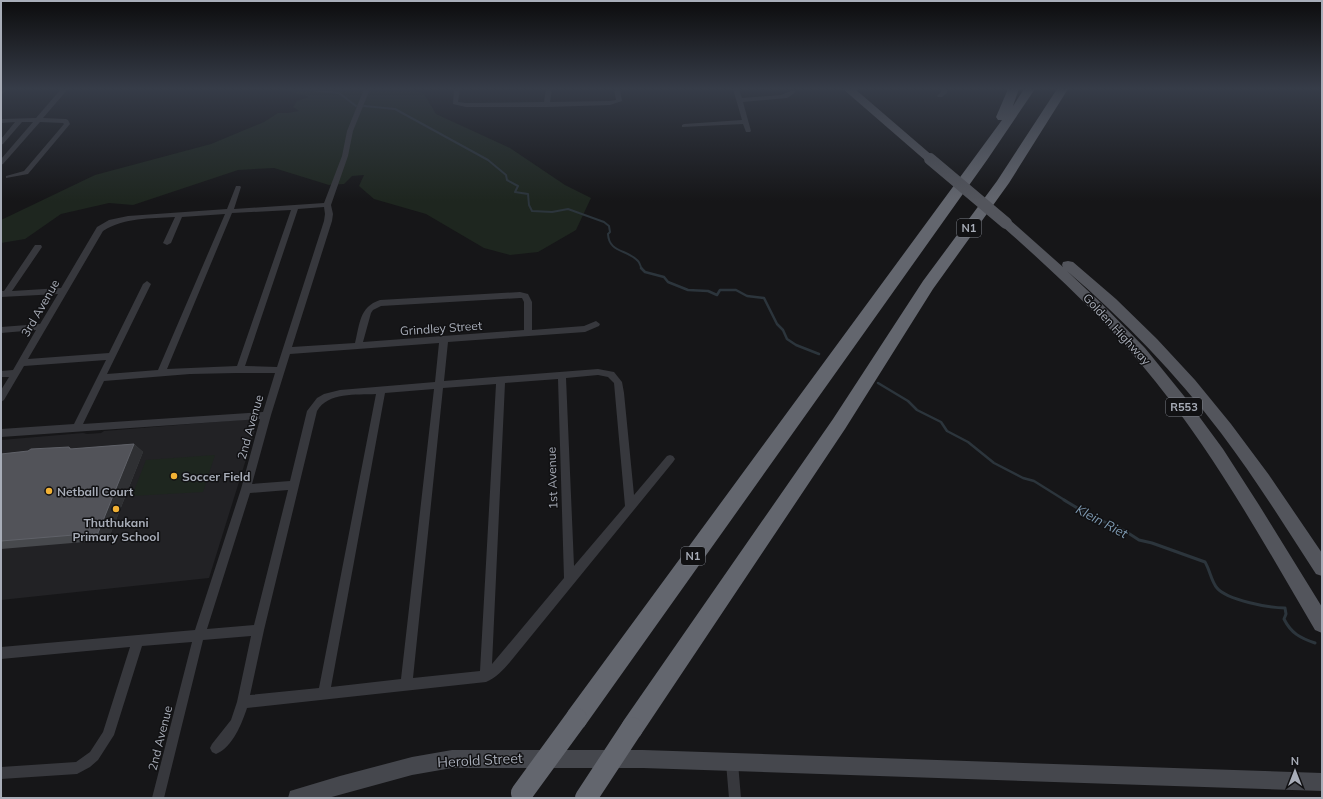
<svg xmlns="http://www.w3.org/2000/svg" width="1323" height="799" viewBox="0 0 1323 799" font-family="Mulish,sans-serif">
  <rect width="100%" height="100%" fill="#161618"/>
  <path fill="#222225" d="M 252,419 L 257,424 L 209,578 L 1,600 L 1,440 L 83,433 L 87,434 L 101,433 L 104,431 Z"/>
  <path fill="#1e261f" d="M 282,89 L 411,89 L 424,94 L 436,114 L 510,148 L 565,185 L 591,198 L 576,230 L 538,252 L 510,255 L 484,248 L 426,214 L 374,199 L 359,186 L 364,175 L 352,176 L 344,184 L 329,185 L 274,168 L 238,170 L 133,205 L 109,203 L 61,214 L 25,239 L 1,243 L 1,220 L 95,175 L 211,144 L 264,122 L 278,113 L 288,113 L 299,111 L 293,107 L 297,101 L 309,97 Z
    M 215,455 L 203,492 L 132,496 L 146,460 Z"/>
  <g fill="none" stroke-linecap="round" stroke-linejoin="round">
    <path stroke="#2c353c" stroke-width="2" d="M 300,89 L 339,93 L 356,106
      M 364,106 L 395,109 L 488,160 L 506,175 L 507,180 L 518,186 L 515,192 L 528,194 L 529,205 L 532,211 L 552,212 L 568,209 L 604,222 L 609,226 L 610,232 L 608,234 C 609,253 627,249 638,261 C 640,263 640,266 642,269"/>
    <path stroke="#2c353c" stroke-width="2.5" d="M 641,268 L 645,272 L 664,277 L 668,282 L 688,290 L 708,291 L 717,295 L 720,290 L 736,290 L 747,296 L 764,298 L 777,324 L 783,330 L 787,339 L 796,345 L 819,354
      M 878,383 L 908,401 L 917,410 L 941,422 L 947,431 L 968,442 L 994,463 L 1023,478 L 1034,481 L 1066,501"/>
    <path stroke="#2c353c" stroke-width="3" d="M 1064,500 L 1089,515 L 1125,531 L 1139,540 L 1152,543 L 1205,562 C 1210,570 1211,581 1217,588 C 1227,600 1269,608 1285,608 L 1286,614 L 1284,619 C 1291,633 1300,638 1315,643"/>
    <path fill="#37383d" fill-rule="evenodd" d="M 1,89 L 7,89 L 1,95 Z
      M 61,89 L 68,89 L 43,118 L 66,119 L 68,120 L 70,124 L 28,174 L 6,178 L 6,176 L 24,171 L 64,124 L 63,123 L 40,122 L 3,164 L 1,165 L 1,159 L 33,122 L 22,122 L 3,144 L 1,145 L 1,139 L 15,122 L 1,123 L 1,119 L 36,118 Z
      M 364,89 L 370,89 L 353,131 L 348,156 L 331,205 L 333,214 L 332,221 L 292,347 L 355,343 C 360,324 359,307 380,300 L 520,292 L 528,294 L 532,302 L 532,330 L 584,326 L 596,321 L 600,324 L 599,326 L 585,332 L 448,342 L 444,381 L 598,369 L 614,372 L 622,382 L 624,393 L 634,495 L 667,456 L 670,455 L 673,456 L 675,459 L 673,462 L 510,662 C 503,670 496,678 486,682 L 247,708 C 242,723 233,747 216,754 L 212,752 L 210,748 L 212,744 L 231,720 L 237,702 L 251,636 L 203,640 L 164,798 L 152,798 L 192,642 L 142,646 L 114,735 L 98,760 L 90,767 L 77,774 L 1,779 L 1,767 L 76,762 L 90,752 L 103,732 L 130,647 L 1,659 L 1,647 L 195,630 L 241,489 L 260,419 L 1,437 L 1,429 L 74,424 L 106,360 L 24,366 L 4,400 L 1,402 L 1,390 L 9,377 L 1,377 L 1,371 L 13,370 L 36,330 L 1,333 L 1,327 L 40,324 L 58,294 L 1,297 L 1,291 L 4,291 L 35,245 L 41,245 L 42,247 L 12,291 L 61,288 L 97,227 L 109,220 L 128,216 L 227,209 L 236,186 L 240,186 L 241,187 L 234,209 L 324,203 L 342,156 L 347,131 ZM 324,207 L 325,214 L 324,221 L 277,367 L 245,366 L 298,209 ZM 291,210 L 237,366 L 167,369 L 232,213 ZM 225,214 L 158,370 L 107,374 L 151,284 L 147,281 L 143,284 L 109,353 L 28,359 L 103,231 C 125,217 149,219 175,217 L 163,243 L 167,245 L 171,243 L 182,217 ZM 520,298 L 522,298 L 524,302 L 524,330 L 363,342 L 371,313 L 373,310 L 381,306 ZM 439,343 L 435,382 L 340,390 L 324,394 L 317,398 L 307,411 L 290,481 L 252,484 L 271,415 L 290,354 ZM 236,373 L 275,373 L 263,412 L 83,424 L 104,381 L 190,374 ZM 598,375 L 608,377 L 614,383 L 625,506 L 574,566 L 566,378 ZM 558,379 L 564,578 L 492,664 L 505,383 ZM 496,384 L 480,671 L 413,678 L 443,388 ZM 434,389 L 401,679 L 331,687 L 385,393 ZM 376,394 L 319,688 L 250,695 L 264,630 L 317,411 C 328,392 356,395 376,394 ZM 288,490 L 254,625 L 207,629 L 250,493 Z
      M 454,89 L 460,89 L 458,102 L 466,103 L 544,102 L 546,89 L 552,89 L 550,102 L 610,101 L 616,100 L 614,89 L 620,89 L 622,101 L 610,105 L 547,107 L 466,107 L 453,104 Z
      M 733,89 L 739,89 L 742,98 L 781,95 L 793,90 L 796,92 L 787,98 L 743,102 L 751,131 L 750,132 L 746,132 L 743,124 L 682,127 L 682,125 L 684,124 L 742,120 Z
      M 941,89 L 947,89 L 947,93 L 942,97 L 938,97 L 937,96 L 941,92 Z
      M 732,757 L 736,759 L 738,763 L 741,798 L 729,798 L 726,763 L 728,759 Z"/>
    <path fill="#45474d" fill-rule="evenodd" d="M 452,750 L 643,750 L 1322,773 L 1322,791 L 643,768 L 452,768 L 412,775 L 328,798 L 288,798 L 290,791 L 340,776 L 412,757 Z"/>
    <path fill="#53555c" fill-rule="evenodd" d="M 843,89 L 855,89 L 934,157 L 936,159 L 934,161 L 926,161 Z
      M 1006,219 L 1010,220 L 1063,267 L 1062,265 L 1063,262 L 1068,261 L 1073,262 L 1116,299 L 1157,339 L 1195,380 L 1231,424 L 1269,475 L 1322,553 L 1322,576 L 1316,574 C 1285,526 1255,478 1221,433 C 1176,374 1124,320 1067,271 L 1102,304 L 1145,348 L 1184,396 L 1223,449 L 1259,505 L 1322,607 L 1322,633 L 1315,630 C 1265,545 1217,458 1155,381 C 1110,324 1056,274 1002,226 L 1000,223 L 1002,220 Z"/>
    <path fill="#63666e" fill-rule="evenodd" d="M 1008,89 L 1019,89 L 1013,106 L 1024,89 L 1035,89 L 987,160 L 584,727 L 576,730 L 568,727 L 565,719 L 568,711 L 1002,120 L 998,120 L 996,117 Z
      M 1057,89 L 1068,89 L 1009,183 L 933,289 L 845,429 L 640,736 L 632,740 L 624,736 L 620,728 L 624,720 L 833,419 L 923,281 L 997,181 Z"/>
    <path stroke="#53555c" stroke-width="12" d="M 930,159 L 1006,223"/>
    <path stroke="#63666e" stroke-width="22" d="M 522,793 L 576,719
      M 586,798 L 632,728"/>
  </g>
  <path fill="#47494d" d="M 134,444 L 143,452 L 108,540 L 1,549 L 1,454 L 69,447 L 72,449 Z"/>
  <path fill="#2f3033" d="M 134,444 L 143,452 L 108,540 L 98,533 Z"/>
  <path fill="#525359" stroke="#5f6168" d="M 134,444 L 98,533 L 1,541 L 1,454 L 28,451 L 31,449 L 69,447 L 70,449 Z"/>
  <linearGradient id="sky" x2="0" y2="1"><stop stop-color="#0c0c0d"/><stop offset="0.44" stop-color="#363c48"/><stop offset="1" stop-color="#363c48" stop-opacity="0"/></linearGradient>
  <rect width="1323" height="201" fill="url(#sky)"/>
  <g fill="#f2b134" stroke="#111113" stroke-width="1.5">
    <circle cx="174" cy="476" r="4"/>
    <circle cx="49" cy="491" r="4"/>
    <circle cx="116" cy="509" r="4"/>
  </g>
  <g text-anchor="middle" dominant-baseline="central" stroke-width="3" stroke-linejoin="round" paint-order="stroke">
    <g fill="#111113" stroke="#7b7e86" stroke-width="1">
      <rect x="957" y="219" width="24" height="18" rx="3"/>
      <rect x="1166" y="398" width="36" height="18" rx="3"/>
      <rect x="681" y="547" width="24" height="18" rx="3"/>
    </g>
    <g font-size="11" font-weight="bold" fill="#a8adb8">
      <text x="969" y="228">N1</text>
      <text x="1184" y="407">R553</text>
      <text x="693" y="556">N1</text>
    </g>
    <g font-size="12" fill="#a8adb8" stroke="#111113">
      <text transform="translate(40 308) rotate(-60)">3rd Avenue</text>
      <text transform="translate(441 328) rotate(-4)">Grindley Street</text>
      <text transform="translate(1117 329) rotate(47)">Golden Highway</text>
      <text transform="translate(250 427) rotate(-74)">2nd Avenue</text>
      <text transform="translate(552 478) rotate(-92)">1st Avenue</text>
      <text transform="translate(160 738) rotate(-76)">2nd Avenue</text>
    </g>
    <g font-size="12" font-weight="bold" fill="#a8adb8" stroke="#111113" text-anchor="start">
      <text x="182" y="476">Soccer Field</text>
      <text x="57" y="491">Netball Court</text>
      <text x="116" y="522" text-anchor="middle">Thuthukani<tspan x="116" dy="14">Primary School</tspan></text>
    </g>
    <g font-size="13" font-style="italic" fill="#7f9bb3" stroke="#111113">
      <text transform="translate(1102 521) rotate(28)">Klein Riet</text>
    </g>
    <g font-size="14" fill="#a8adb8" stroke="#111113">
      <text transform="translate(480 760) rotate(-3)">Herold Street</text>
    </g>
  </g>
  <rect width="1323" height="799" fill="none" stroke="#a8adb8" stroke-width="4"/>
  <g transform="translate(1295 771)" stroke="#111113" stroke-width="3" paint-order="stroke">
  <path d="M0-3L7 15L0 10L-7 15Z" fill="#a8adb8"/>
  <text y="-6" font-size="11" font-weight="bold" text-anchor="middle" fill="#a8adb8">N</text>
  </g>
</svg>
